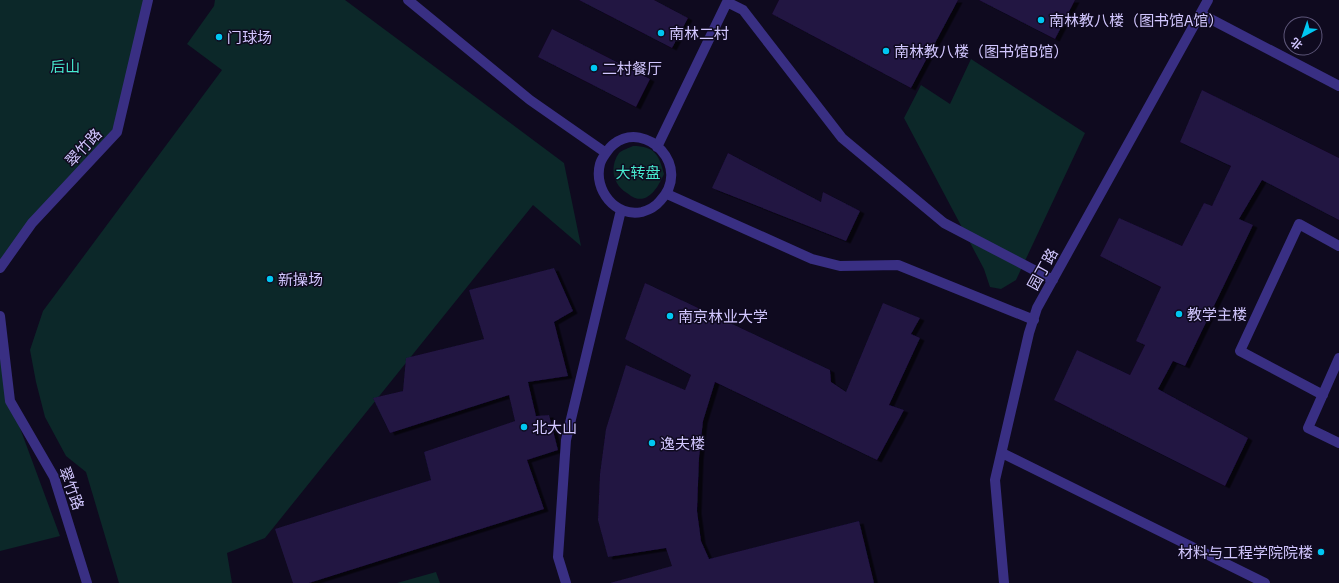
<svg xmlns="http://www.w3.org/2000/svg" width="1339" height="583" viewBox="0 0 1339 583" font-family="'Exo 2','Noto Sans SC',sans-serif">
  <defs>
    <filter id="shadow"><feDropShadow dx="4.5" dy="2.5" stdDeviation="0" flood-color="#0009"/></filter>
  </defs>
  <rect width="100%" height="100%" fill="#0f0a1f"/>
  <path fill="#0c2829" d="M 0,0 L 144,0 L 117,132 L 32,223 L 0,268 Z
    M 215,0 L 345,0 L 564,163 L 581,246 L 533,205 L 265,538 L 227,553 L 232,583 L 119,583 L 86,472 L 66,456 L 45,417 L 36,382 L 30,350 L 43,311 L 222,70 L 187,44 L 214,6 Z
    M 971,59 L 1085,133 L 1016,280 L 1001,289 L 990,287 L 984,269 L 904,118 L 921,85 L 950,104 Z
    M 633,146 C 655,146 659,155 664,174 C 659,185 650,203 635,198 C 632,197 630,195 627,193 C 613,185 609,167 619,153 C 622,150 629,148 633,146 Z
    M 0,316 L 10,401 L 60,536 L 0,551 Z
    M 436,572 L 440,583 L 397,583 Z"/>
  <path fill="#211442" filter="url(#shadow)" d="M 579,0 L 654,0 L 688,18 L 672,48 Z
    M 779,0 L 958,0 L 911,88 L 772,14 Z
    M 979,0 L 1075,0 L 1055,39 Z
    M 552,29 L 650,79 L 636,107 L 538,57 Z
    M 1202,90 L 1339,158 L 1339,220 L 1262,180 L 1239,219 L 1253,225 L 1185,366 L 1173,361 L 1158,389 L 1248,438 L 1225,486 L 1054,400 L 1077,350 L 1130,375 L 1145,345 L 1136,341 L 1161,287 L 1100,256 L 1119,218 L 1182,246 L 1204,203 L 1212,206 L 1231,166 L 1180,142 Z
    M 728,153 L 821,202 L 823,192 L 860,211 L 846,241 L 712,188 Z
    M 554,268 L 573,311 L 554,322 L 568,376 L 528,382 L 536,416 L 549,415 L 558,450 L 527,460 L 544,509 L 309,583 L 293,583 L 275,529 L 431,480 L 424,452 L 515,421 L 509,395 L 390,433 L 373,398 L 403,391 L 406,358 L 484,339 L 469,290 Z
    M 645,283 L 830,370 L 831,382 L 846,392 L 883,303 L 920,318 L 911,334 L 920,338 L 889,405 L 904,410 L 877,460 L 715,382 L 703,421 L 699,458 L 697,511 L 701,541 L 709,559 L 859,521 L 874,583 L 610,583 L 672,566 L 666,548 L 608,557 L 598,520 L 600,474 L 606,429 L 626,365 L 685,390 L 691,375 L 625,339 Z"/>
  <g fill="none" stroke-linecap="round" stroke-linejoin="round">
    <path stroke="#392f83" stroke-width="10" d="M 408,0 L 530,100 L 606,153 C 608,150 611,146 614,144 C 646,119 693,167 660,201 C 656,206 649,210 642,212 C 616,218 593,190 600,164 C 601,160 604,156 606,153
      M 727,2 L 743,10 L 842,138 L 944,223 L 1053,280
      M 1201,14 L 1339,86
      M 657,147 L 728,0
      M 667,194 L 812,259 L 840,266 L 898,265 L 1034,320
      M 0,268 L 32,223 L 117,132 L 148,0
      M 0,316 L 10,401 L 54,477 L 87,583
      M 1339,358 L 1308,428 L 1339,443
      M 1323,395 L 1240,351 L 1299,224 L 1339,246
      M 1002,453 L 1265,583
      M 566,583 L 558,557 L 566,440 L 621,210
      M 1004,583 L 995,480 L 1029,333 L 1037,308 L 1208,0"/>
  </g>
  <g fill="#00c7f2" stroke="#0f0a1f" stroke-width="1.5">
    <circle cx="1041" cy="20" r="4"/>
    <circle cx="661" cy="33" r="4"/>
    <circle cx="219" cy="37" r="4"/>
    <circle cx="886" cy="51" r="4"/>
    <circle cx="594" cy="68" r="4"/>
    <circle cx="270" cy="279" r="4"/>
    <circle cx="1179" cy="314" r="4"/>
    <circle cx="670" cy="316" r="4"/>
    <circle cx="524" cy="427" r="4"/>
    <circle cx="652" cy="443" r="4"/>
    <circle cx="1321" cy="552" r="4"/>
  </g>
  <g text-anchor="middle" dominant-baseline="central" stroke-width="3" stroke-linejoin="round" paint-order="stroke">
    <g font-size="15" fill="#d2c7ff" stroke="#0f0a1f" text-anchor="start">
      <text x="1049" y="20">南林教八楼（图书馆A馆）</text>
      <text x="669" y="33">南林二村</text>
      <text x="227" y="37">门球场</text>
      <text x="894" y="51">南林教八楼（图书馆B馆）</text>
      <text x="602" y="68">二村餐厅</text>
      <text x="278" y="279">新操场</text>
      <text x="1187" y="314">教学主楼</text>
      <text x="678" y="316">南京林业大学</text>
      <text x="532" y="427">北大山</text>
      <text x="660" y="443">逸夫楼</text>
      <text x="1313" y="552" text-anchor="end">材料与工程学院院楼</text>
    </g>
    <g font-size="15" fill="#47ebcf" stroke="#0f0a1f">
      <text x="65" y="66">后山</text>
      <text x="638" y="172">大转盘</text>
    </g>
    <g font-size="15" fill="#d2c7ff" stroke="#0f0a1f">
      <text transform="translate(83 147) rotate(-47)">翠竹路</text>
      <text transform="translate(1042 269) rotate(-61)">园丁路</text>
      <text transform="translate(72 488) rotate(70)">翠竹路</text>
    </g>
  </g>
  <g transform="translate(1303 36) rotate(220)"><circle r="19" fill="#0f0a1f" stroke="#5d5679"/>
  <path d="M0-3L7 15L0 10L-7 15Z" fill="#00c7f2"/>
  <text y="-6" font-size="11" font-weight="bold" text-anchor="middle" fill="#d2c7ff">北</text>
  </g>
</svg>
